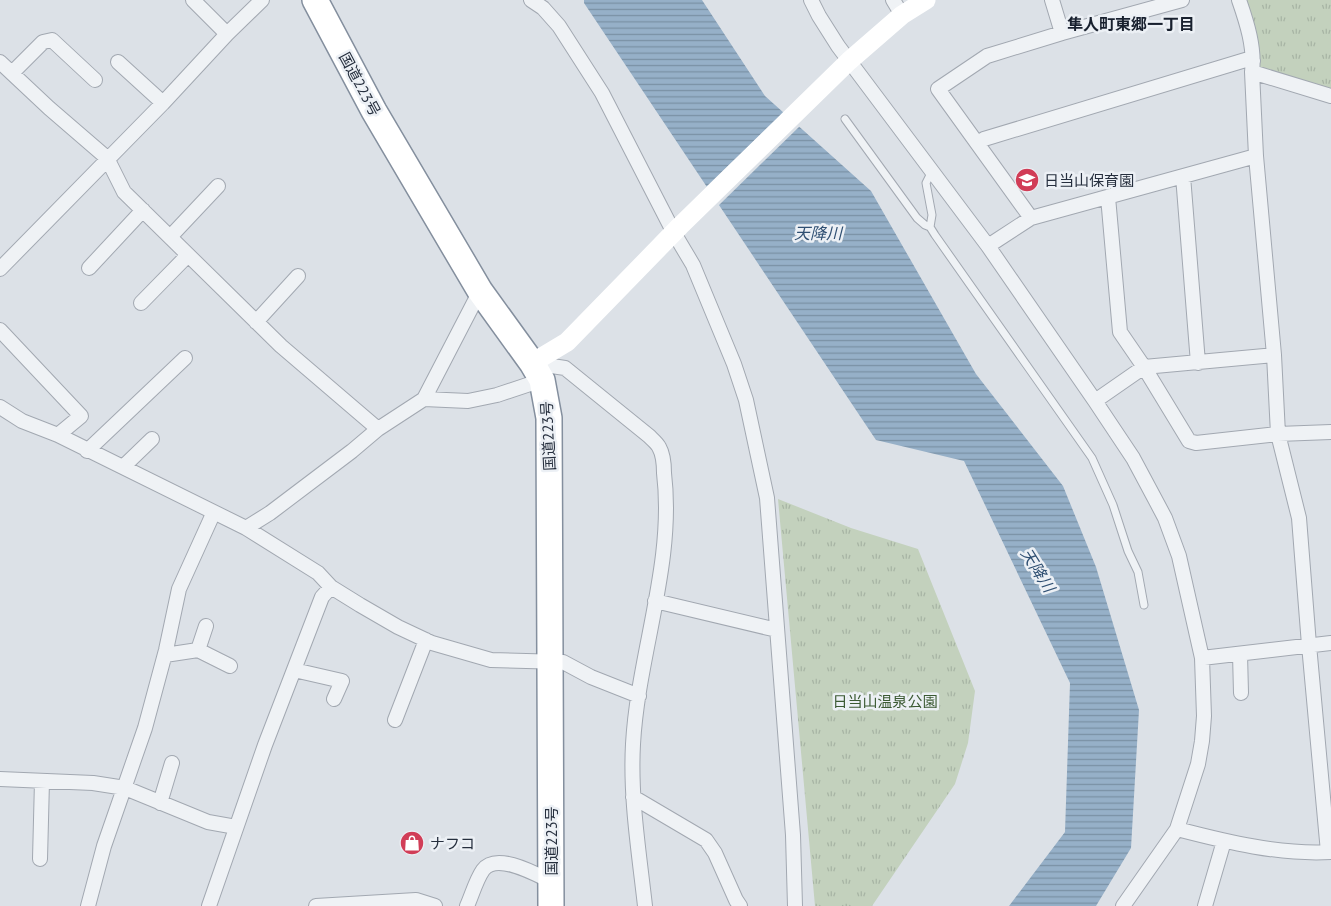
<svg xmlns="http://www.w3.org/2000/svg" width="1331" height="906" viewBox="0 0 1331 906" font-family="'PT Sans','Noto Sans JP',sans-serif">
  <defs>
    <pattern id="grass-tufts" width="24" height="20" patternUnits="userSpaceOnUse" patternTransform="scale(1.25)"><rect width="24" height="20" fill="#c3d1bd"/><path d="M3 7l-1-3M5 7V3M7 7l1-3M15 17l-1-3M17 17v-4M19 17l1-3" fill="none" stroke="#a7b4a4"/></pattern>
    <pattern id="water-rules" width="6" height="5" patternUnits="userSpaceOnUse" patternTransform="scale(1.25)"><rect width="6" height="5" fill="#96b0c8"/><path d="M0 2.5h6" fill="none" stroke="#7a90a4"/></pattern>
  </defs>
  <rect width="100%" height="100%" fill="#dce1e7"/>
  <path fill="url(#grass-tufts)" d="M 1244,0 L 1331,0 L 1331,93 L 1258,72 Z
    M 778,499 L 851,528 L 918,549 L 975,691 L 968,743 L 955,784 L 872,906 L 815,906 Z"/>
  <path fill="url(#water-rules)" d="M 584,0 L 702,0 L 765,96 L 871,191 L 976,374 L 1063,486 L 1096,567 L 1139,710 L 1131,848 L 1096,906 L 1009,906 L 1065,832 L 1070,683 L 964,461 L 876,440 L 584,3 Z"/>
  <path fill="#dce1e7" d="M 785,111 L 801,125 L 717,207 L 705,188 Z"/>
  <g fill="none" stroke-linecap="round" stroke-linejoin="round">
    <g stroke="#a2a8b1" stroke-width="9">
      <path id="lane" d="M 845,119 L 917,218 L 925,225 L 930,227 L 935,235 L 1092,458 L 1113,505 L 1128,551 L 1138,572 L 1144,605
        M 930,227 L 932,215 L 926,183 L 932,171"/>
    </g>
    <g stroke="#a2a8b1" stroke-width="16">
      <path id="street" d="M 193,0 L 227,34
        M 531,0 L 543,8 L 559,26 L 602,93 L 674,233 L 693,265 L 734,364 L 746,400 L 767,498 L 793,835 L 795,906
        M 811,0 L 819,16 L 838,46 L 988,246 L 1095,401 L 1133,458 L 1156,501 L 1165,518 L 1179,556 L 1202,658 L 1204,716 L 1202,741 L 1198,764 L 1177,829 L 1123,906
        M 893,0 L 902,15
        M 1052,0 L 1062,33
        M 0,62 L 49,108 L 107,158 L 124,192 L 281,346 L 378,429
        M 118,62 L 163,103
        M 1252,72 L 1331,96
        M 12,73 L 43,42 L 52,40 L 95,80
        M 977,143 L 984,139 L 1252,58 L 1253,61
        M 1256,156 L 1274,355 L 1278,434 L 1299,518 L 1309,645 L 1328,852
        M 1183,176 L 1198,363
        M 1108,197 L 1120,332 L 1144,367 L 1189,441 L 1196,443 L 1278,434 L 1331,432
        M 1031,218 L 938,89 L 987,56 L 1062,33 L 1182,0
        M 170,237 L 218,186
        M 988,246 L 1031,218 L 1256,156 L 1252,72 C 1255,48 1247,23 1239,0
        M 89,268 L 143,210
        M 0,269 L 163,103 L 227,34 L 262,0
        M 141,303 L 188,255
        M 256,322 L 298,276
        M 0,330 L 81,416 L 58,435
        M 532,363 L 565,368 L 649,436 C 652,439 657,443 659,447 C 663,454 664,466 664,473 C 675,563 638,654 633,744 C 630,798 639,852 645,906
        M 424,399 L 468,401 L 497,395 L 542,380
        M 1095,401 L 1144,367 L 1274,355
        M 0,407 L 22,421 L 58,435 L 246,528 L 318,573 L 331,587 L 360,605 L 398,627 L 432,643 L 491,660 L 563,662 L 591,677 L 639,696
        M 87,451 L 185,358
        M 123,467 L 152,439
        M 246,528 L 270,513 L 352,451 L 378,429 L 424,399 L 480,291
        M 655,601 L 777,630
        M 198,650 L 230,666
        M 1240,654 L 1241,693
        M 165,655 L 198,650 L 206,626
        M 1202,658 L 1331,643
        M 294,670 L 342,681 L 334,699
        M 395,720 L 426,640
        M 0,779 L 93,783 L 125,788 L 208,822 L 236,827
        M 633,797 L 706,840 L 715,853 L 736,900 L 740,906
        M 160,803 L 172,763
        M 1177,829 C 1227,842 1280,855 1331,852
        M 40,859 L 42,781
        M 88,906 L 104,846 L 145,728 L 166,650 L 179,589 L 213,514
        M 209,906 L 265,745 L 322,597 L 331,587
        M 316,906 L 416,900 L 435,906
        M 467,906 C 472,895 476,880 483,870 C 496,852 534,873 550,881
        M 1205,906 L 1224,841"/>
    </g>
    <g stroke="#848f9e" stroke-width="28">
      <path id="highway" d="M 315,0 L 374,111 L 480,291 L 532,363 L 542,380 L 549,418 L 551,906"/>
    </g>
    <use href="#lane" stroke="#eff2f5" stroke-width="7"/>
    <use href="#street" stroke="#eff2f5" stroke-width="14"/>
    <path stroke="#fff" stroke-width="19" d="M 532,363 L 567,342 L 680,226 L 849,61 L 902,15 L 926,0"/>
    <use href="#highway" stroke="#fff" stroke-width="25"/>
  </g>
  <defs>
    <g id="school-disc" transform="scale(1.25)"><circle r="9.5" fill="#d13d57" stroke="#ecf0f5"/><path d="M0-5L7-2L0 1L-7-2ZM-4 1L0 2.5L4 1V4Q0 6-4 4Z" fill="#fff"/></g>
    <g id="shop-disc" transform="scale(1.25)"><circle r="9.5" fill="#d13d57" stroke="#ecf0f5"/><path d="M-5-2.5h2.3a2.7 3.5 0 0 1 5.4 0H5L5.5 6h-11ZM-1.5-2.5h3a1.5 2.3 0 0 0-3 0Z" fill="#fff"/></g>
  </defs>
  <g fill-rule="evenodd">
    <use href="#school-disc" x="1027" y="180"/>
    <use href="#shop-disc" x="412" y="843"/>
  </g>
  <g text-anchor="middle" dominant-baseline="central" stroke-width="5" stroke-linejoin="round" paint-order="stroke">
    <g font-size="15" fill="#262f3e" stroke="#ecf0f5">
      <text transform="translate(360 84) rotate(62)">国道223号</text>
      <text transform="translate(548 436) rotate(-93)">国道223号</text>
      <text transform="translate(551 841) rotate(-90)">国道223号</text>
    </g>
    <g font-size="15" fill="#262f3e" stroke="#ecf0f5" text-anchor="start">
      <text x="1044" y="180">日当山保育園</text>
      <text x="430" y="843">ナフコ</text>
    </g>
    <g font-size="15" fill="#3b5a33" stroke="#ecf0f5">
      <text x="885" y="701">日当山温泉公園</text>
    </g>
    <g font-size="16" font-weight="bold" fill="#18202e" stroke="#ecf0f5">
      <text x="1131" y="24">隼人町東郷一丁目</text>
    </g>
    <g font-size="16" font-style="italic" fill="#2f4f72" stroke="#ecf0f5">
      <text x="818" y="233">天降川</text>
      <text transform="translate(1038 570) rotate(58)">天降川</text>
    </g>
  </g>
</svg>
